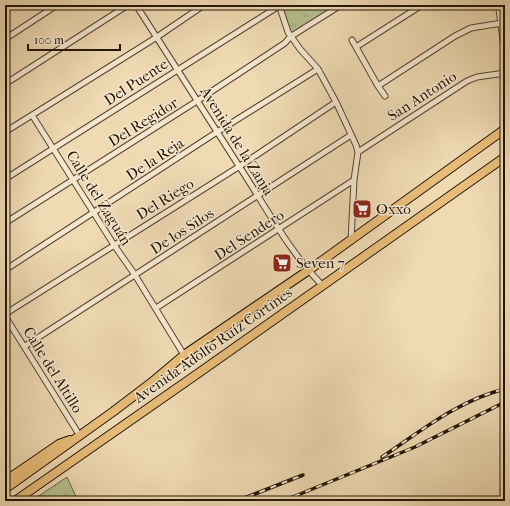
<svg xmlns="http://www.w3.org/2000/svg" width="510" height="506" viewBox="0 0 510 506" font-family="'IM FELL French Canon',serif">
  <defs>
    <pattern id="grass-tufts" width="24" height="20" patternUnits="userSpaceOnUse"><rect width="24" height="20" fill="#b6c08f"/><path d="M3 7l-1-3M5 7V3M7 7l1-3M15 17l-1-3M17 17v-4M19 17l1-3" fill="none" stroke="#9ca47a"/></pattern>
  </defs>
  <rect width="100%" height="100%" fill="#efdab4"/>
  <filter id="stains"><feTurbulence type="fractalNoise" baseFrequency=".005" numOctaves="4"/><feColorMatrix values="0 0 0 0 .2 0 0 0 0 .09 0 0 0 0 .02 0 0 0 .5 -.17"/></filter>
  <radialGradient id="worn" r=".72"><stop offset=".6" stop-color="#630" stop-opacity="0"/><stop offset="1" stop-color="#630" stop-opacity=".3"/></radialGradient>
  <path fill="url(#grass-tufts)" stroke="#6c6b4b" d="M 282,5 L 338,5 L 294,33 L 291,33 Z
    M 67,477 L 78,501 L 31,501 Z"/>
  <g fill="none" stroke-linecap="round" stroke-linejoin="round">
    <g stroke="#554732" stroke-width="7">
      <path id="minor" d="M 136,5 C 170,59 205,112 239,166 C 266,207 288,250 322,285
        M 279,5 L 288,32 L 300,49 L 318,69 L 336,102 L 356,145 L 358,152 L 354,180 L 351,240
        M 5,39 L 57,5
        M 352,40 L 378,86 L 385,96
        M 356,47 L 422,5
        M 5,84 L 128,5
        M 378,86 L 455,36 L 471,28 L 502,23
        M 32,115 L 114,245 L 135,275 L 184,355
        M 5,132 L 157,37 L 204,5
        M 358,152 L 467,81 L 477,77 L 505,73
        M 5,179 L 279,6
        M 5,223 L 197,101 L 285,43 L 290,37 L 341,5
        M 5,270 L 217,132 L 318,69
        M 156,308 L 354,180
        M 5,314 L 240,166 L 336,102
        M 5,316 L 80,436
        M 25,346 L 351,135"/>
    </g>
    <g stroke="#554732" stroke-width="8">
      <path id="tertiary" d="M 499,5 L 505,52"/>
    </g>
    <g stroke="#221607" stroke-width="10">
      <path id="primary" d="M 5,481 L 59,444 L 70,440
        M 5,489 L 114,411 L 152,382 L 184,355 L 309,270 L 505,129
        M 15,501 L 200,372 L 505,157"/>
    </g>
    <use href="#minor" stroke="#f5e7ce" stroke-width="5"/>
    <use href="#tertiary" stroke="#f5e7ce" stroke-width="6"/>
    <use href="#primary" stroke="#e8bd7a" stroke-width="8"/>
    <g stroke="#221607" stroke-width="3.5">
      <path id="rail" d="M 382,457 C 421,431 459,400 505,389
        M 237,501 L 303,475
        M 283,501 L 415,447 L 505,402"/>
    </g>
    <use href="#rail" stroke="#f5e7ce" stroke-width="2" stroke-dasharray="6" stroke-linecap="butt"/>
  </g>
  <defs>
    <g id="supermarket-square" transform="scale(1)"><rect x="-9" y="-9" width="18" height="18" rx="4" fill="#8f2418" stroke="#f5e7ce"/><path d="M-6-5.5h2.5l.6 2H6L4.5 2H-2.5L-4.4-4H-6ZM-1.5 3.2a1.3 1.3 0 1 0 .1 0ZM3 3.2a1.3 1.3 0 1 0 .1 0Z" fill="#fff"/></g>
  </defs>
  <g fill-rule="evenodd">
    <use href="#supermarket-square" x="362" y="209"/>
    <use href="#supermarket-square" x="282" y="263"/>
  </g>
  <g text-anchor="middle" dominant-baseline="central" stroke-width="3" stroke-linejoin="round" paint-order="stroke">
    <g font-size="15" fill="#221607" stroke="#f5e7ce">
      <text transform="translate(136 82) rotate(-33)">Del Puente</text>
      <text transform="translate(422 96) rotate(-33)">San Antonio</text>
      <text transform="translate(143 122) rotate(-32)">Del Regidor</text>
      <text transform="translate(237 141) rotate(58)">Avenida de la Zanja</text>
      <text transform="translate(155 159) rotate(-33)">De la Reja</text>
      <text transform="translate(99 198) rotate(58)">Calle del Zaguán</text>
      <text transform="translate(165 199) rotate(-32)">Del Riego</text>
      <text transform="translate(182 231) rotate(-33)">De los Silos</text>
      <text transform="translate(249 235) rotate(-33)">Del Sendero</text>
      <text transform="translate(213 345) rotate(-35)">Avenida Adolfo Ruíz Cortines</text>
      <text transform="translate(53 370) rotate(58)">Calle del Altillo</text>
    </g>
    <g font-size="15" fill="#221607" stroke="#f5e7ce" text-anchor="start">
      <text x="376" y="209">Oxxo</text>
      <text x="296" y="263">Seven 7</text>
    </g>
  </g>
  <rect width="510" height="506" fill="none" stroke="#efdab4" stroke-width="20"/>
  <rect x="6" y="6" width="498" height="494" fill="none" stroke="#221607" stroke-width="2"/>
  <rect x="10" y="10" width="490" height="486" fill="none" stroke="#221607"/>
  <path d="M28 44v6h92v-6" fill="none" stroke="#221607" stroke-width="2"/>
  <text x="34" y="44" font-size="12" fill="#221607" stroke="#f5e7ce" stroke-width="3" paint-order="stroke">100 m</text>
  <rect width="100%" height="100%" filter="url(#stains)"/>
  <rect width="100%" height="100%" fill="url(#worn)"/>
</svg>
